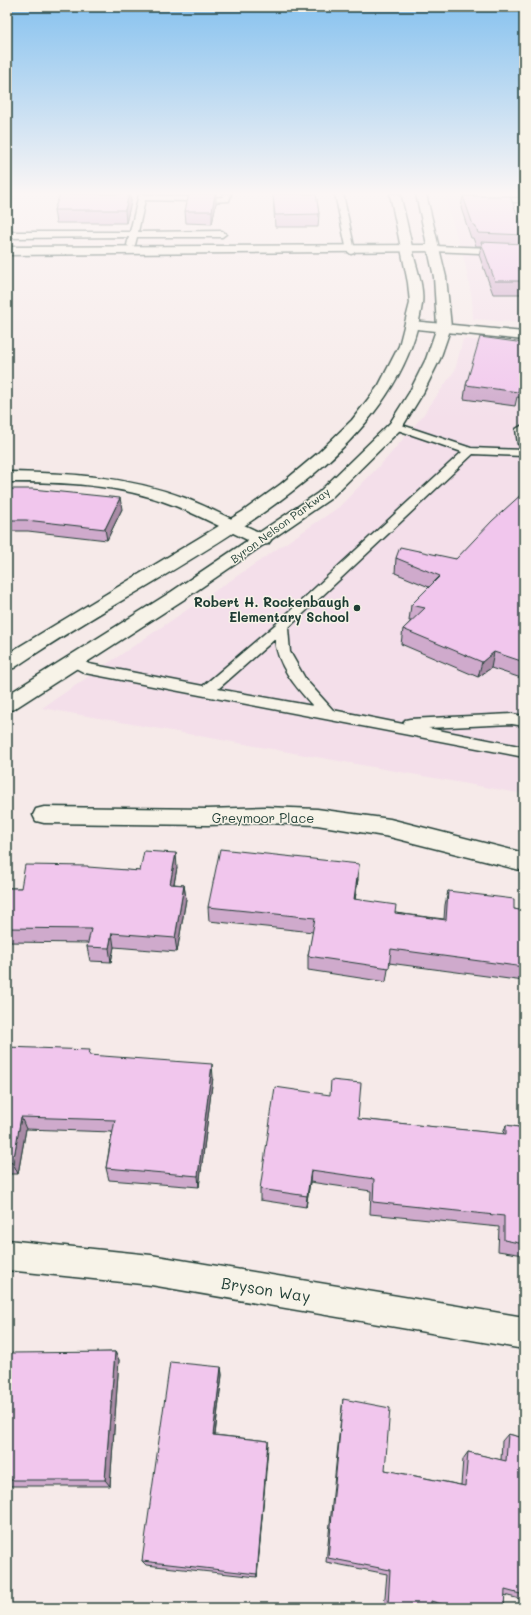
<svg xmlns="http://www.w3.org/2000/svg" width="531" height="1615" viewBox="0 0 531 1615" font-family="Mali,sans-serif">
  <rect width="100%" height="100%" fill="#f6eae9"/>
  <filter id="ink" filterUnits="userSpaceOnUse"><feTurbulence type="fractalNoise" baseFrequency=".025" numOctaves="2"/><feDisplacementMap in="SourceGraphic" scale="8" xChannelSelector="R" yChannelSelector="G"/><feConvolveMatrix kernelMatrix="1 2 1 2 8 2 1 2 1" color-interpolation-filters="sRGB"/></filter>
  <g filter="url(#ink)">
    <path fill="#f4dfea" d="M 444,194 L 524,194 L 524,323 L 473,319 L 472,299 L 465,263 Z
      M 463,339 L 524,344 L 524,794 L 42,708 L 339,507 L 386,459 L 421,418 L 455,370 Z"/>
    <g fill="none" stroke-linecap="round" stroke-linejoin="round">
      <g stroke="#1f3d34" stroke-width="3">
        <path id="lane" d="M 139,194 L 187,197 L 191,199 L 187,201 L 145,200 L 138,232 L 222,231 L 226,234 L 222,237 L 137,237 L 135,245 L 131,248 L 127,245 L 129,237 L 7,238 L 7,232 L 130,232 Z
          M 223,194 L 231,194 L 229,201 L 208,202 L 204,200 L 208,198 L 223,197 Z
          M 335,194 L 343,194 L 355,251 L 354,253 L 351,254 L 347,251 Z
          M 464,194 L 472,194 L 474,198 L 524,198 L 524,202 L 468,202 Z
          M 435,246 L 524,249 L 524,255 L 432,251 L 432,247 Z
          M 396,423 L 471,448 L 524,450 L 524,456 L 473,454 L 288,628 L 290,652 L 306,680 L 333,710 L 403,724 L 405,720 L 410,719 L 512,714 L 524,716 L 524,726 L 512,724 L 428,728 L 524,747 L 524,757 L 85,673 L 68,664 L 66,661 L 68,658 L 73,656 L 89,664 L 203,686 L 276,624 L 462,452 L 392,428 L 391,426 L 392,424 ZM 275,639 C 277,666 296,687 313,706 L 218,689 Z
          M 521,426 L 524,426 L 524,447 L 518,444 L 516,429 Z"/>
      </g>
      <g stroke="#1f3d34" stroke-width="3">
        <path id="street" d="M 435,245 L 441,249 L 439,251 L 7,255 L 7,247 Z
          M 412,321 L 524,332 L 524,340 L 407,328 L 405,325 L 407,322 Z
          M 7,472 C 68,473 127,476 185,498 C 213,509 240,524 268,536 L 271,540 L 268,544 L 262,545 L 256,544 C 228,531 201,516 173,505 C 119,484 63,482 7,482 Z
          M 44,807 L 208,809 L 265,807 L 317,809 L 390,819 L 524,853 L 524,871 L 390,837 L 317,825 L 265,823 L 208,825 L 44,823 L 36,821 L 33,815 L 36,809 Z
          M 7,1240 L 151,1255 L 524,1317 L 524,1349 L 151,1285 L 7,1270 Z"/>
      </g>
      <g stroke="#1f3d34" stroke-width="3">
        <path id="secondary" d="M 390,194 L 400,194 C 405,215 410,236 414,257 C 418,272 424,288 422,304 C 404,437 254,521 150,584 C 104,611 58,638 14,668 L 7,669 L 7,654 L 242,512 L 281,484 L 318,453 L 352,420 L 379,385 L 399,346 L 410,303 L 408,283 Z
          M 416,194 L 426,194 L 446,277 L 451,327 L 440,359 L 423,393 L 401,429 L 330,499 L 183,600 L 14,709 L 7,711 L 7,695 L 171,592 L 318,493 L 390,423 L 409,393 L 426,359 L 437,327 L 434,277 Z"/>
      </g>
      <use href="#lane" fill="#f7f3e8" fill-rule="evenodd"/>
      <use href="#street" fill="#f7f3e8" fill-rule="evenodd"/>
      <use href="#secondary" fill="#f7f3e8" fill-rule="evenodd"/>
    </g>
    <path fill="#cfaacc" stroke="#1f3d34" d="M 60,194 L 130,194 L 131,202 L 126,223 L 56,223 L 54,210 Z
      M 273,194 L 316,194 L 319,214 L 318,227 L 275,227 Z
      M 463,196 L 524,231 L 524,294 L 493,294 L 479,255 L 481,246 L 476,246 L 473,238 L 471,238 L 461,208 Z
      M 216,203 L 212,224 L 186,223 L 185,211 Z
      M 524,343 L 524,398 L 517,397 L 515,406 L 464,399 L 466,385 Z
      M 7,489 L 122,509 L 107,540 L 28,531 L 7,531 Z
      M 524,492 L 524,679 L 491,668 L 478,677 L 401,644 L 403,629 L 411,621 L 409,621 L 411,605 L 429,587 L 395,573 L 396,558 L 456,559 Z
      M 88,868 L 140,871 L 177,868 L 174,884 L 184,885 L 186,899 L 177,952 L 114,947 L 111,962 L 90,961 L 87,947 L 88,943 L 7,942 L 7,888 L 21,888 Z
      M 358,879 L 355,899 L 395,913 L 444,919 L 445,905 L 448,891 L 514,909 L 524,911 L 524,981 L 389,963 L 386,982 L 308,970 L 308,956 L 313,932 L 209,921 L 208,907 Z
      M 7,1047 L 91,1055 L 213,1077 L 199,1187 L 109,1180 L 106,1168 L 112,1132 L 26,1129 L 18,1174 L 7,1174 Z
      M 358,1119 L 503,1134 L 506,1125 L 524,1128 L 524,1255 L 498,1251 L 499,1227 L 370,1214 L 371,1191 L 310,1182 L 306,1207 L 260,1200 L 260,1189 Z
      M 115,1352 L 119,1360 L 110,1486 L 7,1486 L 7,1355 Z
      M 221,1367 L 222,1375 L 215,1435 L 268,1441 L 257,1577 L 146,1565 L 142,1561 Z
      M 343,1399 L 385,1470 L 461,1485 L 463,1459 L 468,1452 L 501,1460 L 502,1441 L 508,1434 L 524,1438 L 524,1600 L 504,1595 L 504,1608 L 440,1608 L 431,1606 L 431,1608 L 384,1608 L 387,1574 L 326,1562 L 342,1407 Z"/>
    <path fill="#a98ba6" stroke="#1f3d34" d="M 129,194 L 130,194 L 131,202 L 126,223 L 125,210 Z
      M 215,194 L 216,194 L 216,203 L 212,224 L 212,211 Z
      M 120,498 L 122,509 L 107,540 L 105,529 Z
      M 494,652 L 491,668 L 478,677 L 482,662 Z
      M 176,853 L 177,868 L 171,898 L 170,884 Z
      M 359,864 L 358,879 L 353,914 L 354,899 Z
      M 184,885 L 186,899 L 177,952 L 175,938 Z
      M 112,933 L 114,947 L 111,962 L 109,948 Z
      M 212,1064 L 213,1077 L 199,1187 L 198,1176 Z
      M 21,1117 L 26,1129 L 18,1174 L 13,1163 Z
      M 311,1170 L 310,1182 L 306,1207 L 307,1196 Z
      M 115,1352 L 119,1360 L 110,1486 L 105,1480 Z
      M 221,1367 L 222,1375 L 214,1442 L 213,1435 Z
      M 268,1441 L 268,1448 L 257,1577 L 257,1574 Z"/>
    <path fill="#f1c6ed" stroke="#1f3d34" d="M 60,194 L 129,194 L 125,210 L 54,210 Z
      M 189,194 L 215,194 L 212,211 L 185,211 Z
      M 273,194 L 316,194 L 319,214 L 275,215 Z
      M 463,196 L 510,196 L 524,231 L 524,235 L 478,233 L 475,225 L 473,225 Z
      M 481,242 L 524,244 L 524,281 L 495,281 Z
      M 480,337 L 524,343 L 524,383 L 520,383 L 518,392 L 466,385 Z
      M 7,489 L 32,489 L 120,498 L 105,529 L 26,520 L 7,520 Z
      M 524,492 L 524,662 L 494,652 L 482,662 L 403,629 L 425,608 L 411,605 L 440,576 L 396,558 L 400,547 L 456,559 L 492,521 Z
      M 220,849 L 359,864 L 354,899 L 396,905 L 395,913 L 446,920 L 448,891 L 514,899 L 514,909 L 524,911 L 524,967 L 391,949 L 389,968 L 308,956 L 315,918 L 208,907 Z
      M 144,851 L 176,853 L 170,884 L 184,885 L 175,938 L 112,933 L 109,948 L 87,947 L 91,929 L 7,928 L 7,888 L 21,888 L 25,865 L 88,866 L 88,867 L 140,871 Z
      M 7,1047 L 90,1050 L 89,1055 L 212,1064 L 198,1176 L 106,1168 L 115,1120 L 21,1117 L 13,1163 L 7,1162 Z
      M 331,1080 L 361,1083 L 358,1119 L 506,1134 L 506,1125 L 524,1128 L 524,1244 L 504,1240 L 504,1216 L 373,1202 L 374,1179 L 311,1170 L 307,1196 L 260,1189 L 275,1087 L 330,1095 Z
      M 115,1352 L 105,1480 L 7,1480 L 7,1355 L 10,1355 L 11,1353 Z
      M 170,1362 L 221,1367 L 213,1435 L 268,1441 L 257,1574 L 142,1561 Z
      M 343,1399 L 390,1408 L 385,1470 L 465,1486 L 468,1452 L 506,1461 L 508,1434 L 524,1438 L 524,1595 L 505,1590 L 504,1608 L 455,1608 L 431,1601 L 431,1608 L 401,1608 L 388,1605 L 390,1570 L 328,1558 Z"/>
  </g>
  <linearGradient id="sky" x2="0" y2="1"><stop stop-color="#87c2ef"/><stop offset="0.46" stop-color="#fbf6f5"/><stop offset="1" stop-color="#fbf6f5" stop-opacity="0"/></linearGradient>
  <rect width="531" height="420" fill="url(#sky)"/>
  <circle fill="#1f3d34" stroke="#f7f3e8" stroke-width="1.5" cx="357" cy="608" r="4"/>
  <g text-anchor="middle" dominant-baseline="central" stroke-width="3" stroke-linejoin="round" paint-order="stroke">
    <g font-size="11" fill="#1f3d34" stroke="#f7f3e8">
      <text transform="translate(280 525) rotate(-36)">Byron Nelson Parkway</text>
    </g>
    <g font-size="13" font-weight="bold" fill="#1f3d34" stroke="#f7f3e8" text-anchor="end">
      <text x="349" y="601">Robert H. Rockenbaugh<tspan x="349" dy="15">Elementary School</tspan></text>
    </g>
    <g font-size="13" fill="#1f3d34" stroke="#f7f3e8">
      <text x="263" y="817">Greymoor Place</text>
    </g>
    <g font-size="16" fill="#1f3d34" stroke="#f7f3e8">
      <text transform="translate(266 1289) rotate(9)">Bryson Way</text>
    </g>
  </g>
  <rect width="531" height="1615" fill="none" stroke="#f7f3e8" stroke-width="24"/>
  <rect x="12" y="12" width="507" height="1591" fill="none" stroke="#1f3d34" stroke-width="1.5" filter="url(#ink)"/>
</svg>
